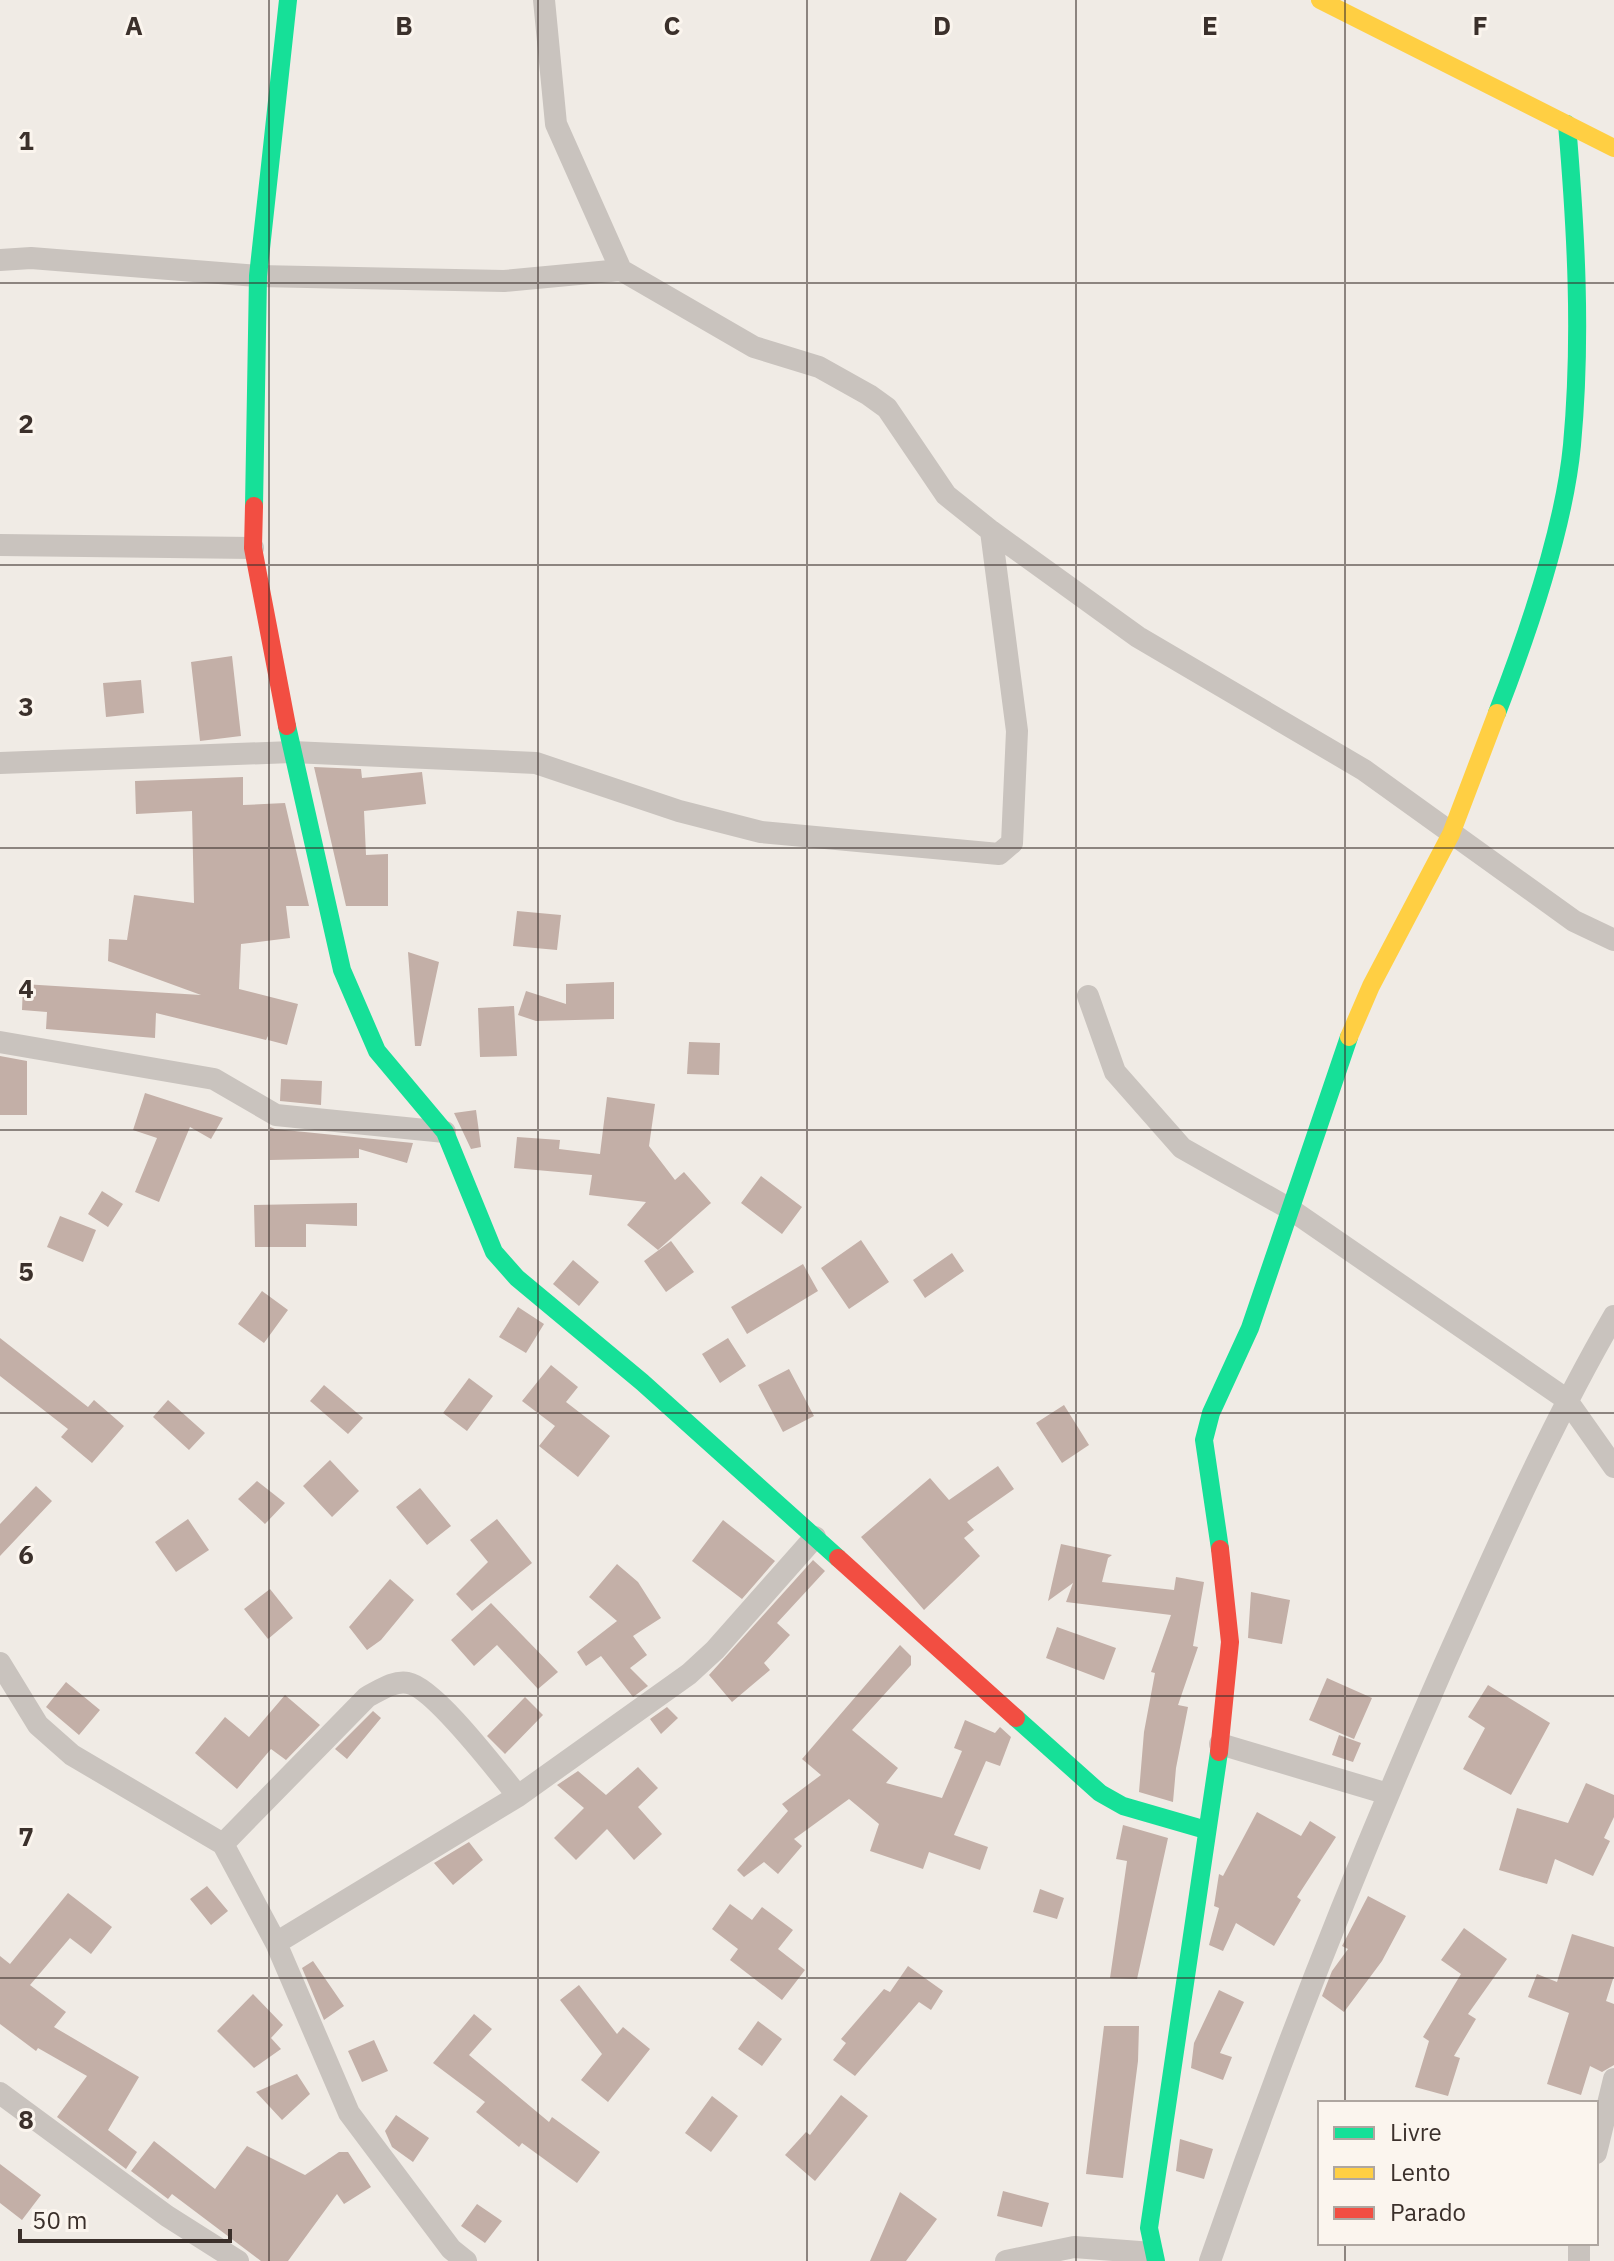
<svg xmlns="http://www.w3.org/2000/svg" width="1614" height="2261" viewBox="0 0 1614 2261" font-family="'IBM Plex Sans',sans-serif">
  <rect width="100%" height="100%" fill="#f0ebe5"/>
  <path fill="#c3afa7" d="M 232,656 L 241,736 L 200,741 L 191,662 Z
    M 141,680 L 144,713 L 106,717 L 103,683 Z
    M 314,767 L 361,769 L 362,778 L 422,772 L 426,804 L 364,811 L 366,855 L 388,854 L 388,906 L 346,906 Z
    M 243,777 L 243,805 L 285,803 L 309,906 L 286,906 L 290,938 L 241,944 L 239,989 L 298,1004 L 287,1045 L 268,1040 L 268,1036 L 266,1040 L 156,1013 L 155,1038 L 46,1029 L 47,1012 L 22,1010 L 23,984 L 201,995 L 108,961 L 109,939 L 127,940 L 134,895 L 194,903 L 192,811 L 136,814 L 135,781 Z
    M 517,911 L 561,915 L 557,950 L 513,946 Z
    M 408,952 L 439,962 L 421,1046 L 415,1046 Z
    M 614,982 L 614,1019 L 536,1021 L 518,1015 L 526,991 L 566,1004 L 566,984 Z
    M 514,1006 L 517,1056 L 480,1057 L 478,1008 Z
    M 689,1042 L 720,1043 L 719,1075 L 687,1074 Z
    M 0,1056 L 27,1061 L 27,1115 L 0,1115 Z
    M 281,1079 L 322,1081 L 321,1105 L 280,1101 Z
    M 145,1093 L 223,1118 L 211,1139 L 190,1127 L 159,1202 L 135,1192 L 157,1138 L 133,1130 Z
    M 607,1097 L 655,1104 L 649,1146 L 675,1180 L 684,1172 L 711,1203 L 658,1250 L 627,1225 L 646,1202 L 589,1195 L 592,1175 L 514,1168 L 517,1137 L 560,1140 L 559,1149 L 600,1154 Z
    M 476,1110 L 481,1147 L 471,1149 L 454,1113 Z
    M 270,1127 L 275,1129 L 413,1143 L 407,1163 L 359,1149 L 359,1158 L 270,1160 Z
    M 761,1176 L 802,1207 L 782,1234 L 741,1203 Z
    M 102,1191 L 123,1204 L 108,1227 L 88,1214 Z
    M 357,1203 L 357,1226 L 306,1224 L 306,1247 L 255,1247 L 254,1205 Z
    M 60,1216 L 96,1230 L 83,1262 L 47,1247 Z
    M 861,1240 L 889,1282 L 849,1309 L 821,1268 Z
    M 671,1241 L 694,1272 L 666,1292 L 644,1261 Z
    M 952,1253 L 964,1271 L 925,1298 L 913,1280 Z
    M 573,1260 L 599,1282 L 579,1306 L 553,1284 Z
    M 803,1264 L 818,1291 L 747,1334 L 731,1307 Z
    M 262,1291 L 288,1310 L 264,1343 L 238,1324 Z
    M 518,1307 L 544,1324 L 526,1353 L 499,1337 Z
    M 0,1338 L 88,1407 L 94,1400 L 124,1426 L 92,1463 L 61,1437 L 68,1429 L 0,1376 Z
    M 728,1338 L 746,1366 L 720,1383 L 702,1354 Z
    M 551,1365 L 578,1387 L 566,1402 L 610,1436 L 578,1477 L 539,1446 L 555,1426 L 522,1401 Z
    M 789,1369 L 814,1416 L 783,1432 L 758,1385 Z
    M 469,1378 L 493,1396 L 467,1431 L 443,1413 Z
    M 324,1385 L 363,1418 L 348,1434 L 310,1401 Z
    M 168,1400 L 205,1433 L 189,1450 L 153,1417 Z
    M 1064,1405 L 1089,1445 L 1062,1463 L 1036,1423 Z
    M 330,1460 L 359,1491 L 332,1517 L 303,1486 Z
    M 998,1466 L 1014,1489 L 967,1522 L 974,1530 L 964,1538 L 980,1556 L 924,1610 L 861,1537 L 930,1478 L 949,1500 Z
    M 257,1481 L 285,1503 L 265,1524 L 238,1499 Z
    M 36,1486 L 52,1501 L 0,1556 L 0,1524 Z
    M 420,1488 L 451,1526 L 427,1545 L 396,1507 Z
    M 188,1519 L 209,1550 L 176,1572 L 155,1542 Z
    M 497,1519 L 532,1563 L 472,1611 L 456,1594 L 488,1562 L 470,1540 Z
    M 723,1520 L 775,1561 L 742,1599 L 692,1561 Z
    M 1061,1544 L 1112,1555 L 1108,1558 L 1102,1582 L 1174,1590 L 1176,1577 L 1204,1582 L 1193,1646 L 1198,1647 L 1178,1705 L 1188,1707 L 1176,1768 L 1173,1802 L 1139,1792 L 1144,1732 L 1155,1673 L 1151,1672 L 1171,1615 L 1066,1602 L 1073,1583 L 1048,1601 Z
    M 813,1560 L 825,1571 L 777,1623 L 790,1635 L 764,1663 L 770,1670 L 732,1702 L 709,1675 Z
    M 617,1564 L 638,1582 L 661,1618 L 633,1636 L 647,1655 L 630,1668 L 648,1686 L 633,1697 L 601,1656 L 586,1666 L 577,1652 L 617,1621 L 589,1597 Z
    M 390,1579 L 414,1600 L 381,1640 L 367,1650 L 349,1627 Z
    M 270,1589 L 293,1618 L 268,1639 L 244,1609 Z
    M 1251,1592 L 1290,1600 L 1282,1644 L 1248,1638 Z
    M 491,1603 L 558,1672 L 538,1689 L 497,1645 L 474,1666 L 451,1640 Z
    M 1057,1627 L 1116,1648 L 1104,1680 L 1046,1658 Z
    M 900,1645 L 911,1656 L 911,1665 L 852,1730 L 898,1768 L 886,1783 L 942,1798 L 962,1751 L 954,1748 L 965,1720 L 995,1733 L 1000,1727 L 1011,1737 L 1000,1766 L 986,1761 L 954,1835 L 988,1847 L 980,1870 L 929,1852 L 923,1869 L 870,1851 L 879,1824 L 849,1799 L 794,1839 L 802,1846 L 778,1874 L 764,1862 L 744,1877 L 737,1870 L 788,1811 L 782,1804 L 821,1775 L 802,1759 Z
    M 1327,1678 L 1372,1698 L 1354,1739 L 1309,1720 Z
    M 66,1682 L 100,1710 L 79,1735 L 46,1707 Z
    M 1488,1685 L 1550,1723 L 1511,1795 L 1463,1769 L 1485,1728 L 1468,1717 Z
    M 285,1695 L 320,1725 L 286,1760 L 271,1749 L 237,1789 L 195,1753 L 225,1717 L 249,1737 Z
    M 525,1697 L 543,1715 L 505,1754 L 487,1736 Z
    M 667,1707 L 678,1718 L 661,1734 L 650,1719 Z
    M 373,1711 L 381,1718 L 347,1759 L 335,1749 Z
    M 1339,1735 L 1361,1743 L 1353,1762 L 1332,1755 Z
    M 638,1767 L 658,1788 L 638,1807 L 662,1834 L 634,1860 L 607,1829 L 576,1860 L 554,1838 L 584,1808 L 557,1785 L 578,1771 L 606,1795 Z
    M 1586,1783 L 1614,1795 L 1614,1817 L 1604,1838 L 1610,1841 L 1593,1876 L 1555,1859 L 1547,1884 L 1499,1870 L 1517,1808 L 1568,1823 Z
    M 1257,1812 L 1301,1836 L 1310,1821 L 1336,1837 L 1297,1897 L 1301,1900 L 1274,1946 L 1236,1923 L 1223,1951 L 1209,1945 L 1219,1908 L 1214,1906 L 1219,1874 L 1223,1876 Z
    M 1123,1825 L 1168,1838 L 1137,1979 L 1110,1978 L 1127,1861 L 1116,1859 Z
    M 469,1842 L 483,1860 L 453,1885 L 434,1863 Z
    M 207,1886 L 228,1911 L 211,1925 L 190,1899 Z
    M 1040,1889 L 1064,1898 L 1057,1919 L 1033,1912 Z
    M 68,1893 L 112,1927 L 91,1954 L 70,1938 L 30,1985 L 66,2012 L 54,2027 L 139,2077 L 108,2130 L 137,2152 L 126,2169 L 57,2117 L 87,2076 L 38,2048 L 36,2051 L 0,2024 L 0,1956 L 10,1964 Z
    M 1368,1896 L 1406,1916 L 1382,1961 L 1344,2012 L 1322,1996 L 1332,1971 L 1348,1949 L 1342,1946 Z
    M 730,1904 L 752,1920 L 762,1907 L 793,1930 L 778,1949 L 805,1970 L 782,2000 L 730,1960 L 738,1949 L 712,1929 Z
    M 1464,1928 L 1507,1959 L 1468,2014 L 1476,2019 L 1454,2056 L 1460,2058 L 1448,2096 L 1415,2087 L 1429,2041 L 1423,2037 L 1461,1974 L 1441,1960 Z
    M 1572,1934 L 1614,1947 L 1614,1976 L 1606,2001 L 1614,2004 L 1614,2065 L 1602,2072 L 1590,2066 L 1581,2095 L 1547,2084 L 1569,2013 L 1528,1997 L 1537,1974 L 1557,1982 Z
    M 313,1961 L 344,2006 L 324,2020 L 302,1968 Z
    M 908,1966 L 943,1991 L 931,2010 L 919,2002 L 855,2076 L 833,2060 L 846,2043 L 841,2039 L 884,1989 L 890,1992 Z
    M 579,1985 L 617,2034 L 623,2027 L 650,2049 L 608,2102 L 581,2080 L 602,2054 L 560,2000 Z
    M 1219,1990 L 1244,2002 L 1220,2053 L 1232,2057 L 1223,2080 L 1191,2068 L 1194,2043 Z
    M 253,1994 L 283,2025 L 271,2038 L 281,2049 L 254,2068 L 217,2031 Z
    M 474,2014 L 492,2029 L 469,2055 L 549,2122 L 552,2117 L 600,2152 L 577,2183 L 522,2143 L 519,2147 L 476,2112 L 485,2102 L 433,2063 Z
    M 758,2021 L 782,2039 L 762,2066 L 738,2049 Z
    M 1104,2026 L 1139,2026 L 1138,2061 L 1123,2178 L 1086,2174 Z
    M 374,2040 L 388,2071 L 362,2082 L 348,2051 Z
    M 297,2074 L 310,2094 L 282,2120 L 256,2092 Z
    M 841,2095 L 868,2116 L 815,2181 L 785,2155 L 806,2132 L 810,2135 Z
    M 712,2096 L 738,2116 L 711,2152 L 685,2133 Z
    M 396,2115 L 429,2138 L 413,2162 L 392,2147 L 385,2131 Z
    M 1180,2139 L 1213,2149 L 1204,2179 L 1176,2171 Z
    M 154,2141 L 215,2189 L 247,2146 L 305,2175 L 339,2152 L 348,2152 L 371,2187 L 344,2204 L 337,2194 L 288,2261 L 261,2261 L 172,2194 L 168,2199 L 131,2171 Z
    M 0,2164 L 41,2195 L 22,2220 L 0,2203 Z
    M 1003,2191 L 1049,2203 L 1042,2227 L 997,2216 Z
    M 900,2192 L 937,2219 L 906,2261 L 870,2261 Z
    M 477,2204 L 502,2221 L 485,2243 L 461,2226 Z"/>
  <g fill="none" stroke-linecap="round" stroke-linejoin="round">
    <path stroke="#c9c3be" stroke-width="22" d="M 544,0 L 556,124 L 621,270 L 754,347 L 819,367 L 869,395 L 887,408 L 946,495 L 991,531 L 1138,637 L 1364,770 L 1574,921 L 1614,940
      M 0,260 L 31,258 L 258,276 L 504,281 L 621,270
      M 0,545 L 253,548
      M 0,763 L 292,752 L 536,763 L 679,811 L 761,832 L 999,854 L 1012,843 L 1017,731 L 991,531
      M 1088,996 L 1115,1072 L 1182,1148 L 1290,1209 L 1566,1399 L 1614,1467
      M 0,1042 L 214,1079 L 276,1115 L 445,1132
      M 0,1663 L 38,1725 L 72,1755 L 223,1844 L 276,1943 L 349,2113 L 451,2249 L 466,2261
      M 1220,1744 L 1388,1794
      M 223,1844 L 367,1697 C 379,1691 394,1680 408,1683 C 435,1688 498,1772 518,1796
      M 276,1943 L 518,1796 L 689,1674 L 715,1650 L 815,1537
      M 0,2093 L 167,2216 L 238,2261
      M 1596,2153 L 1614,2079
      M 1579,2243 L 1579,2261
      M 1006,2261 L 1074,2247 L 1152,2253
      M 1210,2261 C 1279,2061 1357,1863 1442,1670 C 1496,1549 1548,1430 1614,1316"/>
    <path stroke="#16e098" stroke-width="18" d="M 254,506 L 258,276 L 288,0
      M 1497,713 C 1528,633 1564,530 1572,445 C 1582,337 1576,231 1567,124
      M 287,726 L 342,970 L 377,1051 L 445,1132 L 494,1252 L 517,1278 L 642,1382 L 838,1558
      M 1220,1549 L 1204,1440 L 1211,1413 L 1250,1328 L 1349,1037
      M 1016,1718 L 1100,1793 L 1123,1806 L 1206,1830
      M 1156,2261 L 1149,2228 L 1219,1752"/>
    <path stroke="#ffcf43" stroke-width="18" d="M 1320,0 L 1614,148
      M 1349,1037 L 1371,986 L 1451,834 L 1497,713"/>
    <path stroke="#f24e42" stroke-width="18" d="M 254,506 L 253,548 L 287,726
      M 838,1558 L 1016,1718
      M 1219,1752 L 1230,1642 L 1220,1549"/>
  </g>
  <path fill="none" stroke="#3b302b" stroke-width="2" stroke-opacity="0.55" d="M 269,0 L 269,2261M 538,0 L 538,2261M 807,0 L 807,2261M 1076,0 L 1076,2261M 1345,0 L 1345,2103M 0,283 L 1614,283M 0,565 L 1614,565M 0,848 L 1614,848M 0,1130 L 1614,1130M 0,1413 L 1614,1413M 0,1696 L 1614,1696M 0,1978 L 1614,1978M 1345,2243 L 1345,2261"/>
  <g font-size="26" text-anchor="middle" font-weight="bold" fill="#3b302b" stroke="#fbf5ee" stroke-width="6" stroke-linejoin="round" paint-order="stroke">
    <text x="134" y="35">A</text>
    <text x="404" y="35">B</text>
    <text x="672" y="35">C</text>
    <text x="942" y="35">D</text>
    <text x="1210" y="35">E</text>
    <text x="1480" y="35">F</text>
    <text x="26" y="150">1</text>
    <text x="26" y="433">2</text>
    <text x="26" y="716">3</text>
    <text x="26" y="998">4</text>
    <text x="26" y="1281">5</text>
    <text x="26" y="1564">6</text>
    <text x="26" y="1846">7</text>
    <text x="26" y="2129">8</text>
  </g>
  <rect x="1318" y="2101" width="280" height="144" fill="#fbf5ee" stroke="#aea6a0" stroke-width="2"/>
  <rect x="1334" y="2127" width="40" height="12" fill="#16e098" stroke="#aea6a0" stroke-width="2"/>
  <text x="1390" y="2141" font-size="24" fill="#3b302b">Livre</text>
  <rect x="1334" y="2167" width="40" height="12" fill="#ffcf43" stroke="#aea6a0" stroke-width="2"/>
  <text x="1390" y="2181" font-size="24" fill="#3b302b">Lento</text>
  <rect x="1334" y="2207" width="40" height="12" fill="#f24e42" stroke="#aea6a0" stroke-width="2"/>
  <text x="1390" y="2221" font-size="24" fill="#3b302b">Parado</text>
  <path d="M20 2229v12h210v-12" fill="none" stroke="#3b302b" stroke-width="4"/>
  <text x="32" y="2229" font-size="24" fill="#3b302b" stroke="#fbf5ee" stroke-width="6" paint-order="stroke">50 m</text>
</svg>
